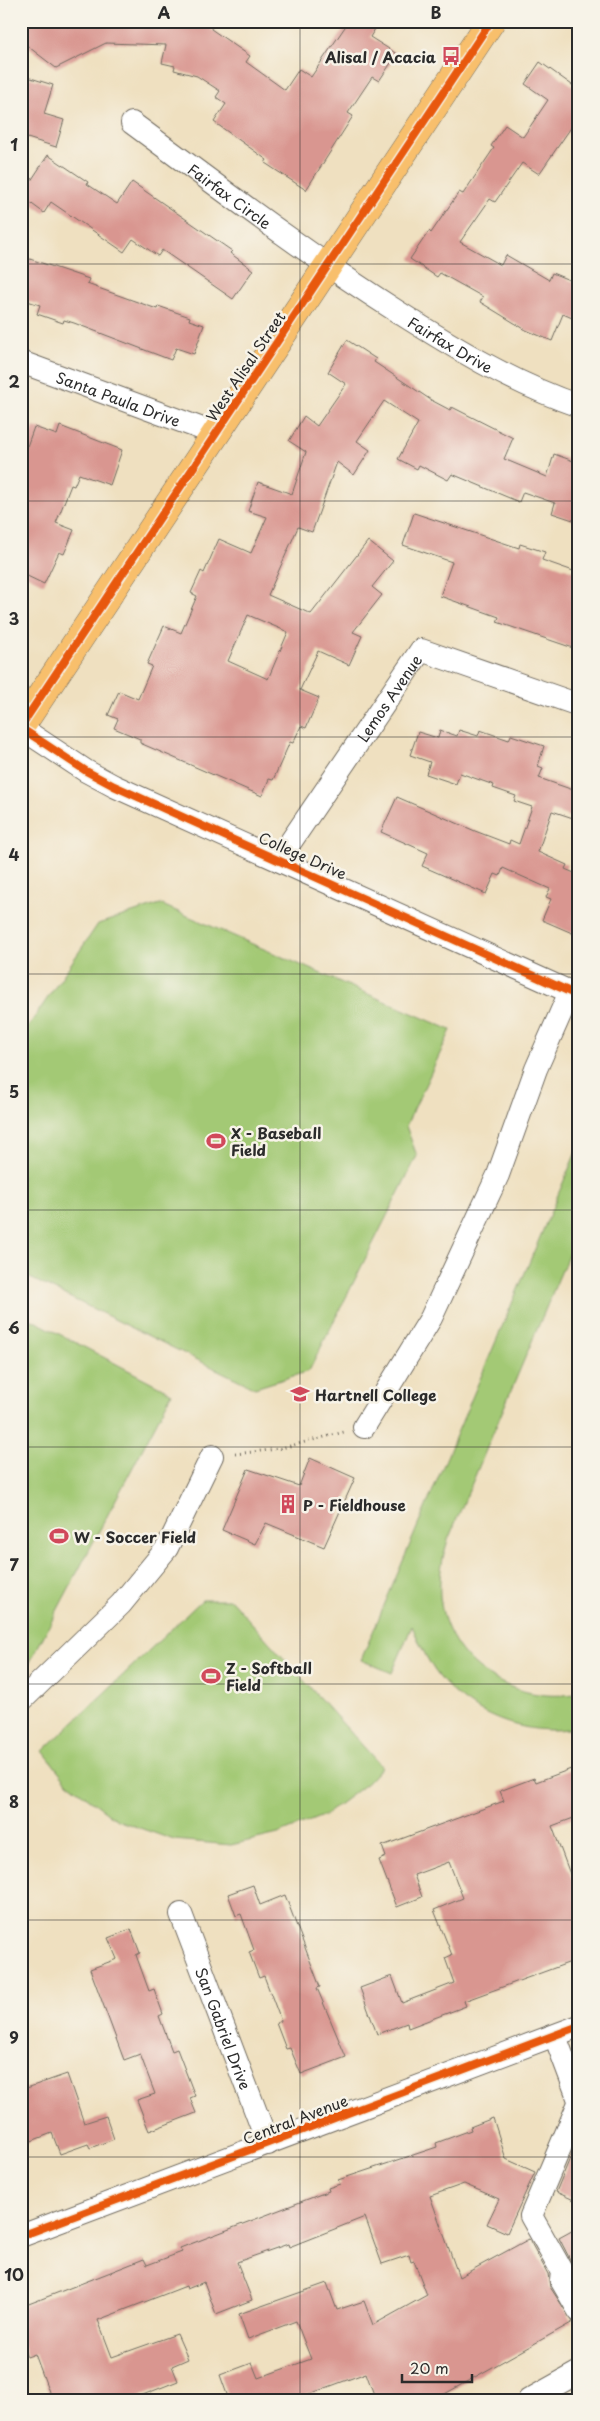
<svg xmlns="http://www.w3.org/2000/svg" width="600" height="2421" viewBox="0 0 600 2421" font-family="'Playpen Sans',sans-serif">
  <rect width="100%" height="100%" fill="#f7f3e8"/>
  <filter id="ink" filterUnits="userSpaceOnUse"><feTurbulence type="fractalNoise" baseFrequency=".02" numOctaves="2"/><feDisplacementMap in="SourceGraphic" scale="10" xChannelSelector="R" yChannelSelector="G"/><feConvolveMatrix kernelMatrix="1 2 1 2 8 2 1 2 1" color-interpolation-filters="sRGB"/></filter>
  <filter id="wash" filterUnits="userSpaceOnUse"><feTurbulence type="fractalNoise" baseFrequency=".0096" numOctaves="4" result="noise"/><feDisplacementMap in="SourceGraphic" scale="20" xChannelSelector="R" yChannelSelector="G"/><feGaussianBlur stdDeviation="1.12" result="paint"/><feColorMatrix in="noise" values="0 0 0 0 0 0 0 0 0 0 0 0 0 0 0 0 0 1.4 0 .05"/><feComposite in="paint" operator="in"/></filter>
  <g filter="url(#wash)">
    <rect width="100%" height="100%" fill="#efe0c0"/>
    <path fill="#a3c974" stroke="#677a50" d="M 160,904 L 451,1030 L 406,1126 L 417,1156 L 309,1371 L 255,1388 L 26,1276 L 21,1260 L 21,1037 L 98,924 Z
      M 579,1145 L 579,1230 L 448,1540 C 442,1559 439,1576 440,1596 C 446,1664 515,1706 579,1693 L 579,1727 C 527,1739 465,1714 435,1671 C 425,1656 419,1642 412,1626 L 392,1673 L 361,1660 Z
      M 21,1314 L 172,1393 L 21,1679 Z
      M 202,1600 L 231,1600 L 382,1767 L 367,1783 L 325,1815 L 278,1834 L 231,1845 L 174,1840 L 117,1820 L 67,1782 L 43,1751 Z"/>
    <g id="blocks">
      <path fill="#d99690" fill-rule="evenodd" d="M 28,21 L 213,21 L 211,29 L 250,56 L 246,62 L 285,90 L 299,69 L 311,77 L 349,21 L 380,21 L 370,37 L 397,54 L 379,81 L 372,77 L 348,113 L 353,116 L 306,190 L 265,163 L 267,160 L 214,122 L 226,104 L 216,97 L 220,91 L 197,76 L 174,70 L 175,66 L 162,63 L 166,45 L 106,43 L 56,68 L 21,41 Z
        M 540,62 L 579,90 L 579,116 L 539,174 L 522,163 L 495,202 L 490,199 L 460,242 L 501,265 L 506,255 L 549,280 L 552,273 L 579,284 L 579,321 L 563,314 L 552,341 L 526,330 L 480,302 L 483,297 L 440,273 L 437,277 L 410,259 L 429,231 L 431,233 L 459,192 L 463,194 L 494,148 L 491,146 L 505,125 L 523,137 L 548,100 L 525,84 Z
        M 21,75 L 53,85 L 44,114 L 64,120 L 56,147 L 21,136 Z
        M 48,155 L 88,182 L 87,184 L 117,204 L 132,182 L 232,251 L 230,253 L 253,270 L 233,299 L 162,250 L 158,256 L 133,239 L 124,252 L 51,202 L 44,213 L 21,196 Z
        M 21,256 L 89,279 L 87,284 L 157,309 L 158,306 L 190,317 L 189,320 L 204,325 L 194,354 L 176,348 L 171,360 L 74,323 L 64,320 L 63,323 L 37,314 L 40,305 L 21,299 Z
        M 347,340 L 376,359 L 374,362 L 431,400 L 450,410 L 452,407 L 513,438 L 504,459 L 547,477 L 554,454 L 579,463 L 579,522 L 552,513 L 555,503 L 523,492 L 519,502 L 452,474 L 448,480 L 419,465 L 417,469 L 398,459 L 418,423 L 384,401 L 357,441 L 370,450 L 354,475 L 337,462 L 312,532 L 298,527 L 268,595 L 311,614 L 368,541 L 393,561 L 372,587 L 382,595 L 353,632 L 362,636 L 349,665 L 318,651 L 300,690 L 319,698 L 306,728 L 301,726 L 293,743 L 290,742 L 273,780 L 269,779 L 262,796 L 140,743 L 140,739 L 114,728 L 118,719 L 108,715 L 119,691 L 138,699 L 152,666 L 147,664 L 164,626 L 181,633 L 197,596 L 191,593 L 201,571 L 204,573 L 219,539 L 251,553 L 267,517 L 248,511 L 258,482 L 292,494 L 306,452 L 289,441 L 304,416 L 317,426 L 346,384 L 328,372 ZM 248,615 L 288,632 L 268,679 L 228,661 Z
        M 60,426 L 122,450 L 110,485 L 79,474 L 74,486 L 71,485 L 56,523 L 74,530 L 64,554 L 59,552 L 44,584 L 21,573 L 21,463 L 34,427 L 57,435 Z
        M 414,513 L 519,548 L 520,544 L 545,552 L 542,560 L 579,573 L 579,650 L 497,622 L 499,617 L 440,596 L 452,562 L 403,545 Z
        M 440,730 L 457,736 L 459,730 L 478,736 L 480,730 L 509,740 L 511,735 L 544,746 L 538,766 L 543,768 L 539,778 L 579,792 L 579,820 L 552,811 L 538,852 L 567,865 L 565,869 L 579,875 L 579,936 L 542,920 L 551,899 L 546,897 L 550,889 L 503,868 L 500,876 L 495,874 L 486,894 L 422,866 L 428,853 L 381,832 L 397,797 L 475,831 L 509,844 L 510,840 L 519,844 L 532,807 L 514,801 L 516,796 L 493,788 L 494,785 L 460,773 L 456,784 L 426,774 L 430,762 L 410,755 L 418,732 L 438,738 Z
        M 310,1458 L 355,1478 L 324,1547 L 266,1523 L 255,1544 L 222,1530 L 248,1469 L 299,1486 Z
        M 579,1766 L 579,1816 L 552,1826 L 579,1898 L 579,1959 L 464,2001 L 466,2006 L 408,2028 L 407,2023 L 377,2034 L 360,1988 L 392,1976 L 402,2003 L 454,1983 L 445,1958 L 452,1955 L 434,1910 L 463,1898 L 449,1862 L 414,1875 L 422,1897 L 397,1907 L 379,1860 L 386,1857 L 382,1846 L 504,1801 L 500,1791 L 534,1778 L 536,1782 Z
        M 253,1885 L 260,1905 L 285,1895 L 320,1987 L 317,1988 L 346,2057 L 301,2074 L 290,2048 L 286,2049 L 276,2023 L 281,2021 L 264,1976 L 259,1978 L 249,1952 L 254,1950 L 241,1914 L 236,1916 L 228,1894 Z
        M 131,1929 L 140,1953 L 136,1955 L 149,1991 L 154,1989 L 163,2014 L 159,2016 L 172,2051 L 177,2049 L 195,2096 L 190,2098 L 196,2113 L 149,2131 L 137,2100 L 155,2094 L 140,2054 L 124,2060 L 90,1969 L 117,1959 L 108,1938 Z
        M 67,2074 L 84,2123 L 106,2116 L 114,2139 L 90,2148 L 88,2144 L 60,2154 L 52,2133 L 21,2145 L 21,2090 Z
        M 493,2118 L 506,2159 L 535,2172 L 507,2233 L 487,2224 L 499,2199 L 464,2184 L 430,2196 L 459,2277 L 529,2239 L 548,2274 L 550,2287 L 573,2322 L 434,2400 L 376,2400 L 366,2373 L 293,2400 L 229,2400 L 220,2375 L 252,2363 L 258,2378 L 311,2359 L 296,2321 L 248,2339 L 239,2314 L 327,2283 L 337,2310 L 364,2301 L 373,2325 L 427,2295 L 414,2261 L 411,2262 L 409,2255 L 382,2264 L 365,2217 L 289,2247 L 288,2244 L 237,2262 L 252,2300 L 216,2314 L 204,2282 L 187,2289 L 186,2286 L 98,2320 L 112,2357 L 177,2334 L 188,2359 L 172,2366 L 178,2381 L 130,2400 L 52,2400 L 35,2354 L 27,2357 L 21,2341 L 21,2307 L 144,2259 L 147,2265 L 182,2252 L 180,2248 L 329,2191 L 328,2188 L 340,2184 L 338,2180 L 437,2147 L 436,2143 L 471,2130 L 470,2127 Z
        M 579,2137 L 579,2189 L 574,2200 L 556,2192 Z
        M 579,2227 L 579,2284 L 575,2277 L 573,2265 L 559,2238 Z"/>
    </g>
  </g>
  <g filter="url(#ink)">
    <use href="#blocks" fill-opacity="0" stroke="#706a5f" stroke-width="1"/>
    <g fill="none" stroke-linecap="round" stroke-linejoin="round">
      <g stroke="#706a5f" stroke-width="24">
        <g id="minor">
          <path id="s1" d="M 132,123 C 219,187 304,252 395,310 C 453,347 512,383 579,406"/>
          <path id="s2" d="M 21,362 L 216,434"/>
          <path d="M 21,728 L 86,771 L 114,786 L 579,996"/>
          <path id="s3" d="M 279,859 L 421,650 L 579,705"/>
          <path d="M 364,1427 L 431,1318 L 498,1175 L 536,1069 L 570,992"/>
          <path d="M 21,1701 L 121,1604 L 167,1548 L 212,1456"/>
          <path id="s4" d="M 181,1914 L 268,2144"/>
          <path d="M 555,2036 L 579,2100"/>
          <path d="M 579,2103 L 531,2216 L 562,2271 L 561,2280 L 579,2311"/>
          <path d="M 21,2236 L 579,2026"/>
          <path d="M 529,2400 L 579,2372"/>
        </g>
      </g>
      <g stroke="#706a5f" stroke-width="29">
        <path id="major" d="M 21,726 L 491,21"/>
      </g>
      <path stroke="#706a5f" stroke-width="3" stroke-dasharray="1 4" stroke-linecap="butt" d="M 235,1454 L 278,1449 L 344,1432"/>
      <use href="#minor" stroke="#fff" stroke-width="22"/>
      <use href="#major" stroke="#f8bf6c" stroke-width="28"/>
      <g stroke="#f7f3e8" stroke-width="11">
        <path id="cycleway" d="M 21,726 L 491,21
          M 21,728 L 86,771 L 114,786 L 579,996
          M 21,2236 L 579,2026"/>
      </g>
      <use href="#cycleway" stroke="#e8590c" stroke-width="8"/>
    </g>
  </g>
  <path fill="none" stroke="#2b2b2b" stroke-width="1" stroke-opacity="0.55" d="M 300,21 L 300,2400M 21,264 L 579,264M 21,501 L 579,501M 21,737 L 579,737M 21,974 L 579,974M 21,1210 L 579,1210M 21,1447 L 579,1447M 21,1684 L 579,1684M 21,1920 L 579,1920M 21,2157 L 579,2157"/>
  <defs>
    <g id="bus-bare" transform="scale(1.5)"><path d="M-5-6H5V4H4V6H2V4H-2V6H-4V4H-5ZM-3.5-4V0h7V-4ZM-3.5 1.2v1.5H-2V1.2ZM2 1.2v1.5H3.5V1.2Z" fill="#d1495b" stroke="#f7f3e8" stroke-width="2.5" paint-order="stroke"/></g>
    <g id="stadium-bare" transform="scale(1.5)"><path d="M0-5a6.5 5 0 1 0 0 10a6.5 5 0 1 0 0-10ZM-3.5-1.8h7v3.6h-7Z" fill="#d1495b" stroke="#f7f3e8" stroke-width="2.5" paint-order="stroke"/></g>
    <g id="university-bare" transform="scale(1.5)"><path d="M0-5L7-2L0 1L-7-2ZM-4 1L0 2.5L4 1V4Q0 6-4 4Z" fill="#d1495b" stroke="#f7f3e8" stroke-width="2.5" paint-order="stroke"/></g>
    <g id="building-bare" transform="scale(1.5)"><path d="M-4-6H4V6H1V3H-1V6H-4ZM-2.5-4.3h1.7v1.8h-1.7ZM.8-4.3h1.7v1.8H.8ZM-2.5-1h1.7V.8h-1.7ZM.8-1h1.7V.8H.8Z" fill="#d1495b" stroke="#f7f3e8" stroke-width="2.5" paint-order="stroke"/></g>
  </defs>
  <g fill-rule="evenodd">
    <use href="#bus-bare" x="451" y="56"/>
    <use href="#stadium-bare" x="216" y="1141"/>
    <use href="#university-bare" x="300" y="1394"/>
    <use href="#building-bare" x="288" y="1504"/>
    <use href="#stadium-bare" x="59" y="1536"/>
    <use href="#stadium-bare" x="211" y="1676"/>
  </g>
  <g text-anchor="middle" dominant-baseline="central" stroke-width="5" stroke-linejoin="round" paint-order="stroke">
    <g font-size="15" font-weight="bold" fill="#2b2b2b" stroke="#f7f3e8" text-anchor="start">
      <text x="436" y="56" text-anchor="end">Alisal / Acacia</text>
      <text x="231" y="1132">X - Baseball<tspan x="231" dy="17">Field</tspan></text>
      <text x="315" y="1394">Hartnell College</text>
      <text x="303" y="1504">P - Fieldhouse</text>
      <text x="74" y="1536">W - Soccer Field</text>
      <text x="226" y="1667">Z - Softball<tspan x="226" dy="17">Field</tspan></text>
    </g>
    <g font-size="15" fill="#2b2b2b" stroke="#f7f3e8">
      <text stroke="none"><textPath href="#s1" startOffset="122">Fairfax Circle</textPath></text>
      <text stroke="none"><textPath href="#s1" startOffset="388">Fairfax Drive</textPath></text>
      <text transform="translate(245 366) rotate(-56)">West Alisal Street</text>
      <text stroke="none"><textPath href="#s2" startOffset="104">Santa Paula Drive</textPath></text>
      <text stroke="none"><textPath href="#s3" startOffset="195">Lemos Avenue</textPath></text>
      <text transform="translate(303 855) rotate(24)">College Drive</text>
      <text stroke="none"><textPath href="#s4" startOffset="122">San Gabriel Drive</textPath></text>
      <text transform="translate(295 2119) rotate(-21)">Central Avenue</text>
    </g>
  </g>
  <rect width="600" height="2421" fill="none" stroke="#f7f3e8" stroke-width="55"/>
  <path d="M402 2374v8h70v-8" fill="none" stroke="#2b2b2b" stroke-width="2.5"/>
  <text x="410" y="2374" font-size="15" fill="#2b2b2b" stroke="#f7f3e8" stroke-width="4" paint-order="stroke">20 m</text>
  <rect x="28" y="28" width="544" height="2366" fill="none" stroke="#2b2b2b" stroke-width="2"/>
  <g font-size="16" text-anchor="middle" font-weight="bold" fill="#2b2b2b">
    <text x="164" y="19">A</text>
    <text x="436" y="19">B</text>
    <text x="14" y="151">1</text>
    <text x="14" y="388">2</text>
    <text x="14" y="625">3</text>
    <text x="14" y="861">4</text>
    <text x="14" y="1098">5</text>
    <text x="14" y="1334">6</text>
    <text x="14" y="1571">7</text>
    <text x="14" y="1808">8</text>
    <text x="14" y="2044">9</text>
    <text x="14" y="2281">10</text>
  </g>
</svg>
